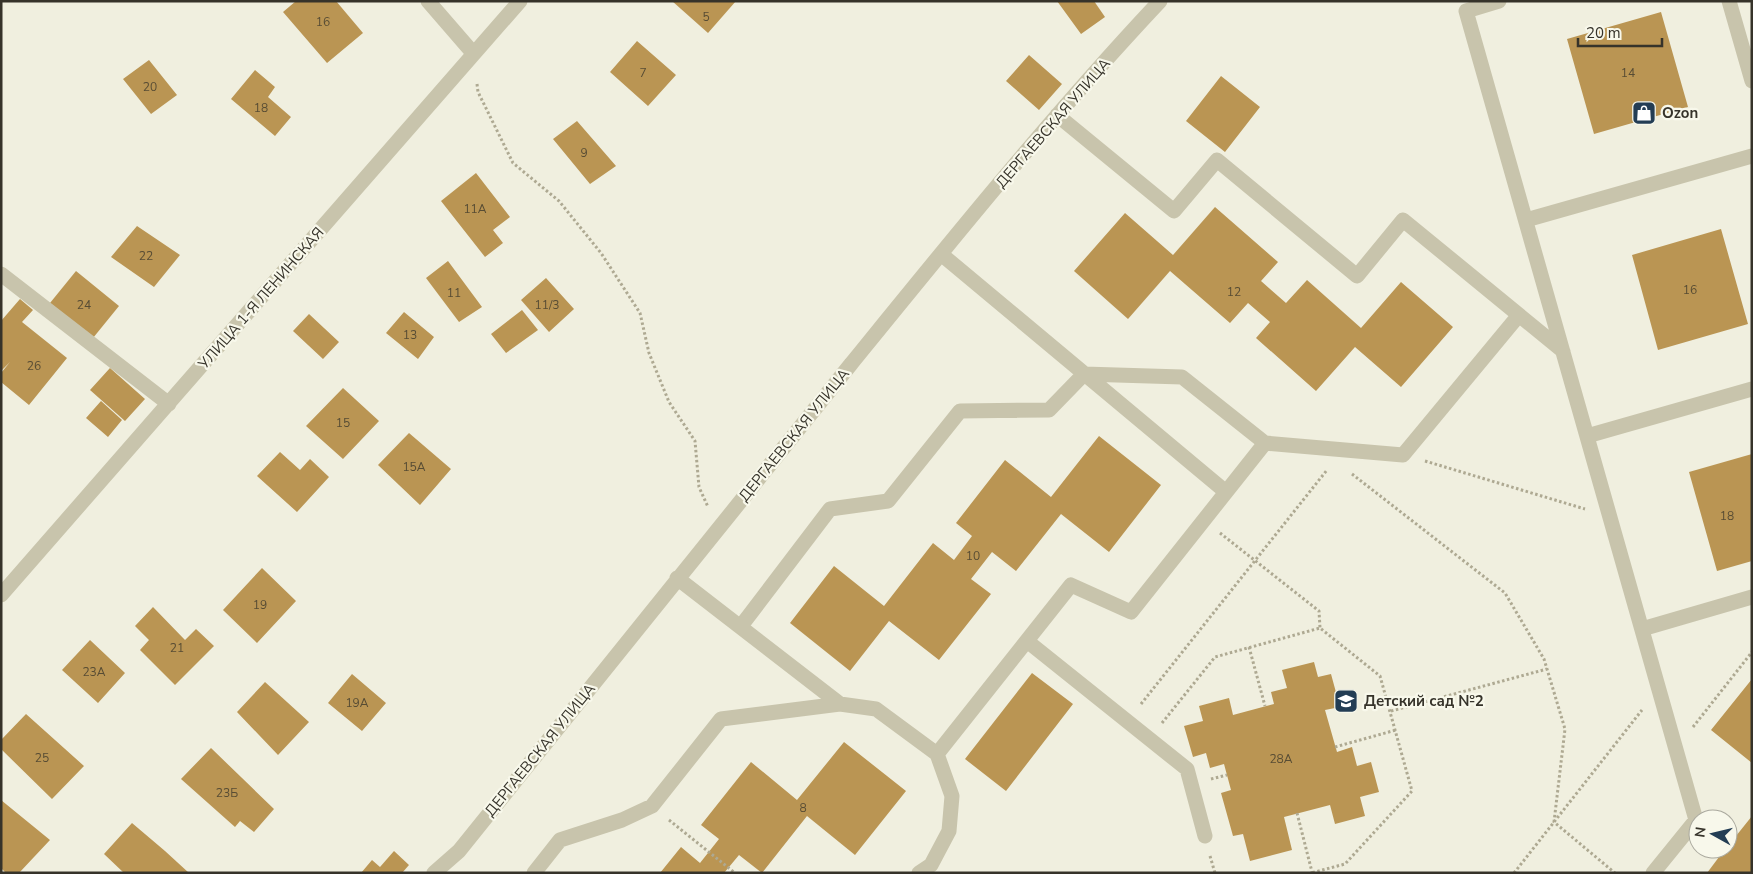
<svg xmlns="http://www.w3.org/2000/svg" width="1753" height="874" viewBox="0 0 1753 874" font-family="'Nunito Sans',sans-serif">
  <rect width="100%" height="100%" fill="#f0efdf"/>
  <path fill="#ba9553" d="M 296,1 L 336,1 L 363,33 L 327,63 L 283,12 Z
    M 672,1 L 736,1 L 708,33 Z
    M 1057,1 L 1094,1 L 1105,17 L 1081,34 Z
    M 1661,12 L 1688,107 L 1594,134 L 1567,39 Z
    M 637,41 L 676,75 L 648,106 L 610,72 Z
    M 1029,55 L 1062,84 L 1039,110 L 1006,81 Z
    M 149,60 L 177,95 L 151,114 L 123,79 Z
    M 255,70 L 275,87 L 268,97 L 291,117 L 275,136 L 231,99 Z
    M 1221,76 L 1260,107 L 1225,152 L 1186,121 Z
    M 577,121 L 616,166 L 590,184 L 553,139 Z
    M 476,173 L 510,217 L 493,230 L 503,243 L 485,257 L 441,201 Z
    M 1215,207 L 1278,262 L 1261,281 L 1286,303 L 1307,280 L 1361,328 L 1401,282 L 1453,327 L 1401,387 L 1355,347 L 1316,391 L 1256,338 L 1270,322 L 1248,303 L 1230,323 L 1170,271 L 1128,319 L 1074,271 L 1125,213 L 1173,255 Z
    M 137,226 L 180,255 L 154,287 L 111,257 Z
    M 1721,229 L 1748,324 L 1658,350 L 1632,255 Z
    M 448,261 L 482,307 L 459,322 L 426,278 Z
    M 76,271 L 119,306 L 93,338 L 50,303 Z
    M 546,278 L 574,309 L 549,332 L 521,300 Z
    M 20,299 L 33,310 L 22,322 L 67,358 L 29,405 L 1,382 L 1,373 L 10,362 L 1,371 L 1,321 Z
    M 522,310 L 538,330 L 506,353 L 491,334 Z
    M 404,312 L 434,337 L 418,359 L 386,333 Z
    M 309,314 L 339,342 L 323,359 L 293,331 Z
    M 110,368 L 145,399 L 125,421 L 90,390 Z
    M 343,388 L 379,421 L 343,459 L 306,426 Z
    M 101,401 L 122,420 L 108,437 L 86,418 Z
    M 409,433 L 451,469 L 420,505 L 378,465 Z
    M 1099,436 L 1161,485 L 1109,552 L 1061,514 L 1016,571 L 992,552 L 971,579 L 991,594 L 939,660 L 889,621 L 850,671 L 790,623 L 834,566 L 884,606 L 933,543 L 954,560 L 972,536 L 956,523 L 1005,460 L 1051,497 Z
    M 280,452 L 300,470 L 310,459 L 329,477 L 297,512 L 257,476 Z
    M 1752,454 L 1752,561 L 1717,571 L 1689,472 Z
    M 262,568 L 296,601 L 257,643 L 223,610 Z
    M 153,607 L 185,640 L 196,629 L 214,646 L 175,685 L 140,650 L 149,640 L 135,626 Z
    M 90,640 L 125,673 L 98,703 L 62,670 Z
    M 1314,662 L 1318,677 L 1331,674 L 1340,707 L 1325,710 L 1337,752 L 1352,747 L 1357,766 L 1371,762 L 1379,792 L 1360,797 L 1365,816 L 1335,824 L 1330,805 L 1284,817 L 1292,850 L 1250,861 L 1243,834 L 1233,836 L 1221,793 L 1231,790 L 1224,764 L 1210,768 L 1206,753 L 1193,757 L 1184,726 L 1203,721 L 1199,706 L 1229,698 L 1233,715 L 1274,704 L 1271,692 L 1287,688 L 1282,670 Z
    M 1032,673 L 1073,704 L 1006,791 L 965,759 Z
    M 352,674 L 386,703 L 362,731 L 328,703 Z
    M 1752,679 L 1752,763 L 1711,730 Z
    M 265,682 L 309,722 L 278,755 L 237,712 Z
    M 26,714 L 84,766 L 52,799 L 1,749 L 1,740 Z
    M 844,742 L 906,791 L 855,855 L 807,816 L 762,873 L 739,855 L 724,873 L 660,873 L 681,847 L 700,863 L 719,839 L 701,825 L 751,762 L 797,800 Z
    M 211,748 L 274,809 L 254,832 L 240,821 L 235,827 L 181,779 Z
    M 1,800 L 50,840 L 19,873 L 6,873 L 1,868 Z
    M 1752,816 L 1752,873 L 1707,873 L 1725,849 L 1728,849 L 1728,846 Z
    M 132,823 L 165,851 L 189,873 L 124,873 L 104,854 Z
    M 394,851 L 409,865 L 402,873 L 361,873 L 372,860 L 380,867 Z"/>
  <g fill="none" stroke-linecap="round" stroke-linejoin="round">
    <path stroke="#aea992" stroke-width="3" stroke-dasharray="2.5 2.5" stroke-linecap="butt" d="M 477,84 L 478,92 L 513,163 L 559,201 L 601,253 L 640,313 L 649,353 L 669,402 L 695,441 L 699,487 L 708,507
      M 1425,461 L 1585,509
      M 1352,474 L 1505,593 L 1544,659 L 1565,729 L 1554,822 L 1615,873
      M 1220,533 L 1319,611 L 1320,628
      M 1249,647 L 1265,706
      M 1141,704 L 1327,470
      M 1391,711 L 1547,669
      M 1162,723 L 1215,657 L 1320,628 L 1380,676 L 1412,791 L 1345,864 L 1311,873
      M 1693,727 L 1752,652
      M 1335,747 L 1396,730
      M 1211,779 L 1227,775
      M 1297,813 L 1312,872
      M 669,820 L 735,873
      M 1210,856 L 1215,873
      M 1514,873 L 1642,710"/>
    <path stroke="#c8c4ac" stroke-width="15" d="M 428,1 L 473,53
      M 1499,1 L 1466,11 L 1696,820 L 1653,873
      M 1729,1 L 1752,81
      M 1057,115 L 1174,211 L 1217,160 L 1357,276 L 1403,220 L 1563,351
      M 1526,220 L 1752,156
      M 941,254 L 1226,492
      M 1,274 L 169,404
      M 1587,436 L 1752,389
      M 677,578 L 840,704
      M 1,595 L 520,1
      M 741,626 L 830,509 L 888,501 L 960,411 L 1049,410 L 1084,374 L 1182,377 L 1265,443 L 1403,455 L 1519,315
      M 1642,629 L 1752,597
      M 1027,641 L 1187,769 L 1205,836
      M 937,754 L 1071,585 L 1131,612 L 1265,443
      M 434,873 L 459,851 C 589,688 720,526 851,364 C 951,241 1051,117 1160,1
      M 534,873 L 560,840 L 622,820 L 652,806 L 721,719 L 840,704 L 876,709 L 937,754 L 952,796 L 949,831 L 931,865 L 919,873"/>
  </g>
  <defs>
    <g id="shop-square" transform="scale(1.25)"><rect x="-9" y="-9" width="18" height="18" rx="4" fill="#233d54" stroke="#f8f8eb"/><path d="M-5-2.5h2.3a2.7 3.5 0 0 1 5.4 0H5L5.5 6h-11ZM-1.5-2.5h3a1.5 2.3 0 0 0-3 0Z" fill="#fff"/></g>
    <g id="school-square" transform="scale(1.25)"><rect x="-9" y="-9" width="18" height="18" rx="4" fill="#233d54" stroke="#f8f8eb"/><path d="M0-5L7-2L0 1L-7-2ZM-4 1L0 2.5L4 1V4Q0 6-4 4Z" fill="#fff"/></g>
  </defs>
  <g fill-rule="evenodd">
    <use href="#shop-square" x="1644" y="113"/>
    <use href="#school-square" x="1346" y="701"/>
  </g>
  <g text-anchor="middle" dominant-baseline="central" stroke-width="4.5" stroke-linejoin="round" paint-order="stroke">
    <g font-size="12" fill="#574c34">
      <text x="706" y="17">5</text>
      <text x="323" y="22">16</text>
      <text x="643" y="73">7</text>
      <text x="1628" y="73">14</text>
      <text x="150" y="87">20</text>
      <text x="261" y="108">18</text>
      <text x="584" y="153">9</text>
      <text x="475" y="209">11А</text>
      <text x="146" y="256">22</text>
      <text x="1690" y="290">16</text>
      <text x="1234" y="292">12</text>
      <text x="454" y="293">11</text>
      <text x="84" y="305">24</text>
      <text x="547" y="305">11/3</text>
      <text x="410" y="335">13</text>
      <text x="34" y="366">26</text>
      <text x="343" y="423">15</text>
      <text x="414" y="467">15А</text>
      <text x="1727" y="516">18</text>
      <text x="973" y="556">10</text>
      <text x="260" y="605">19</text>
      <text x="177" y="648">21</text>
      <text x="94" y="672">23А</text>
      <text x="357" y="703">19А</text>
      <text x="42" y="758">25</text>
      <text x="1281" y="759">28А</text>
      <text x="227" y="793">23Б</text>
      <text x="803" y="808">8</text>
    </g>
    <g font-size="15" font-weight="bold" fill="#36332a" stroke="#f8f8eb" text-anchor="start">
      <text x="1662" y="113">Ozon</text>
      <text x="1364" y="701">Детский сад №2</text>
    </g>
    <g font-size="15" fill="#36332a" stroke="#f8f8eb">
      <text transform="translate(1053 123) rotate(-49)">ДЕРГАЕВСКАЯ УЛИЦА</text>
      <text transform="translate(261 298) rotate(-49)">УЛИЦА 1-Я ЛЕНИНСКАЯ</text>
      <text transform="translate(794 435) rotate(-51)">ДЕРГАЕВСКАЯ УЛИЦА</text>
      <text transform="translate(540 750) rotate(-51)">ДЕРГАЕВСКАЯ УЛИЦА</text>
    </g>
  </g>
  <rect width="1753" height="874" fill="none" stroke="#36332a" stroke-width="5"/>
  <g transform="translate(1713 834) rotate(278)"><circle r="24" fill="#f8f8eb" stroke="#aaa99e"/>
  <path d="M0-4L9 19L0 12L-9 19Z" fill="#233d54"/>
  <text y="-8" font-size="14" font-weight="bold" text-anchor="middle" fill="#36332a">N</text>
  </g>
  <path d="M1578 38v8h84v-8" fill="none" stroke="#36332a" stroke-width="2.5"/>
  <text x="1586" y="38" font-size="15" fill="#36332a" stroke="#f8f8eb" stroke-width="4" paint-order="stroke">20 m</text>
</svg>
